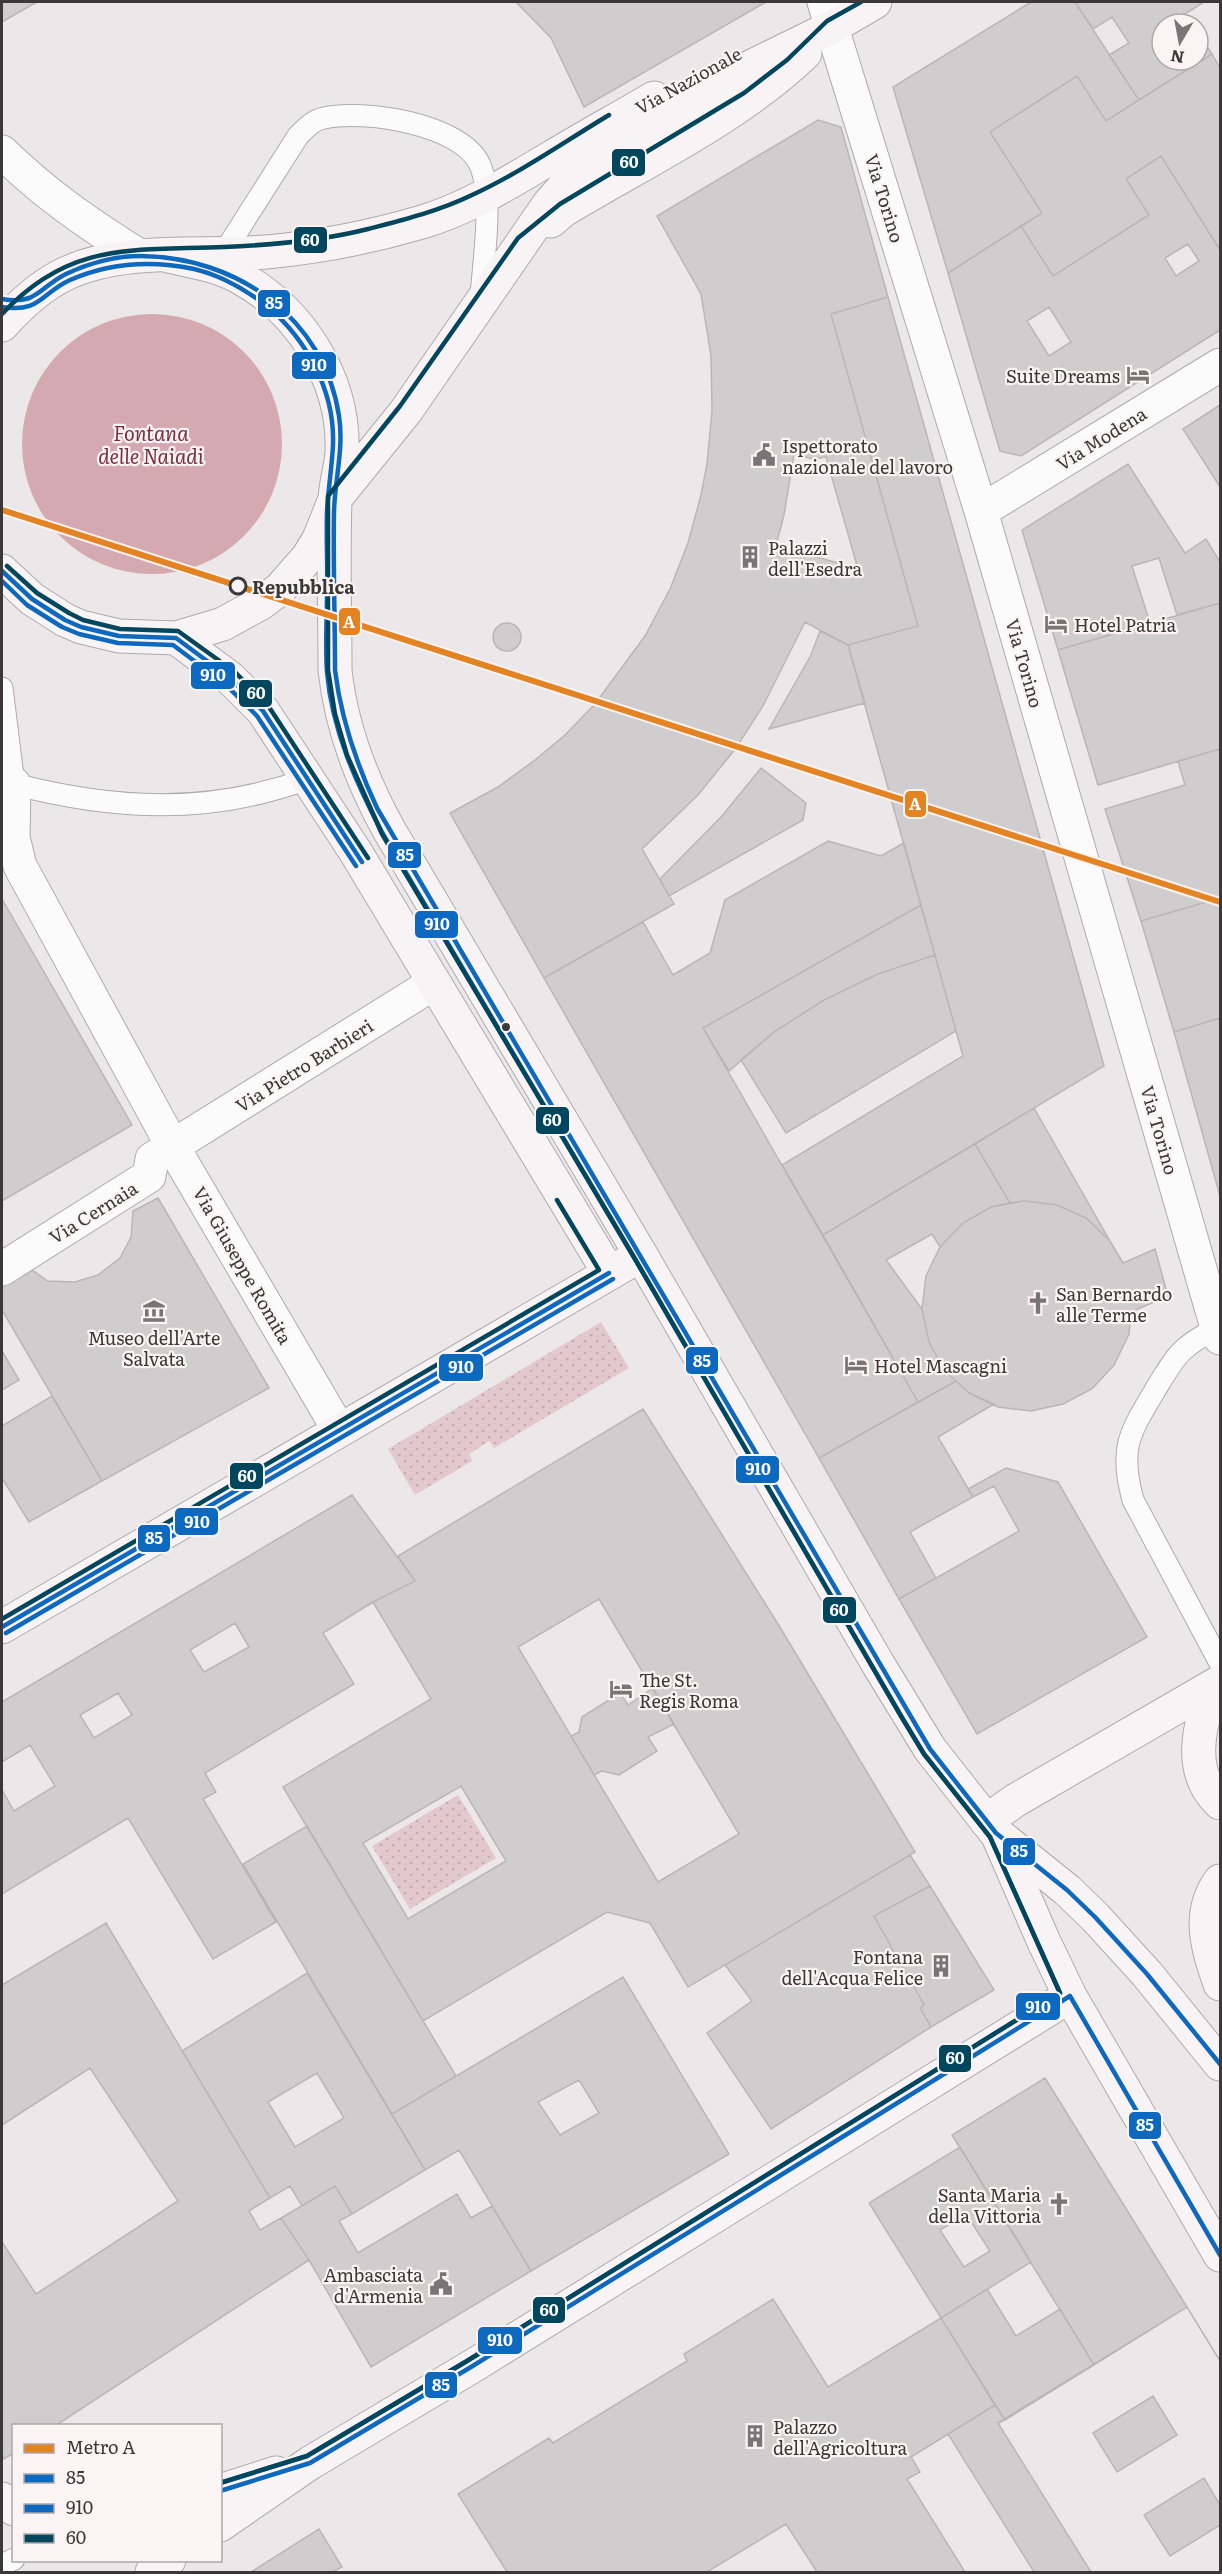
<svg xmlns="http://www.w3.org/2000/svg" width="1222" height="2574" viewBox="0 0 1222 2574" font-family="Literata,serif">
  <defs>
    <pattern id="garden-dots" width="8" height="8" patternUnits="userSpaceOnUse" patternTransform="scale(1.5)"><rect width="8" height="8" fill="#e3c9cd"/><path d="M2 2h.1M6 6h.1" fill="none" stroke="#c4adb1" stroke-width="1.8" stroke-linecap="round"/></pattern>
  </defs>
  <rect width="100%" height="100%" fill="#ece7e8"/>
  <path fill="url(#garden-dots)" d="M 601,1322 L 629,1368 L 494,1448 L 489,1441 L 469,1454 L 472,1461 L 415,1495 L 388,1449 Z
    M 458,1795 L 496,1858 L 410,1909 L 372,1846 Z"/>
  <path fill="#d4a9b0" d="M22 444a130 130 0 1 1 260 0a130 130 0 1 1-260 0Z"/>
  <path fill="#d0cdce" stroke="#bab6b7" stroke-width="1.5" fill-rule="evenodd" d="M 2,2 L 37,2 L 2,22 Z
    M 516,2 L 766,2 L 584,107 L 551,38 Z
    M 1031,2 L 1075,2 L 1139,100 L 1106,121 L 1077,76 L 990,132 L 1042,213 L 948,273 L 893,87 Z
    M 1075,2 L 1204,2 L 1185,14 L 1192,24 L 1162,24 L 1162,60 L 1198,60 L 1198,33 L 1212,54 L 1139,100 L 1109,55 L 1129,43 L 1112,17 L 1093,29 Z
    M 1212,54 L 1220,68 L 1220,250 L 1161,156 L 1126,179 L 1149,215 L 1053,276 L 1021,226 L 1042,213 L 990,132 L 1077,76 L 1106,121 Z
    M 818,120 L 841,127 L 888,297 L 831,314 L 918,626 L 848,645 L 805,622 L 763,706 L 736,748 L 698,795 L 642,849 L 674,904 L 544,978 L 450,813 L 498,787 L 535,760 L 565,735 L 595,704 L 645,636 L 670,589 L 688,543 L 701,495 L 707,464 L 712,411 L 711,356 L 701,294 L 657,216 ZM 794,454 L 813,459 L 826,457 L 858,569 L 776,545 L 784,515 Z
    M 1161,156 L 1220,250 L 1220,330 L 1021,456 L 1000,451 L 948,273 L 1021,226 L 1053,276 L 1149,215 L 1126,179 ZM 1188,244 L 1199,261 L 1176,276 L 1165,258 ZM 1049,307 L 1071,342 L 1049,356 L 1027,321 Z
    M 888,297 L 1104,1066 L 823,1235 L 782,1165 L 963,1056 L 848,645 L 918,626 L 831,314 Z
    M 1220,405 L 1220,487 L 1183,429 Z
    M 1128,464 L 1185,553 L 1206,539 L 1220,562 L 1220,603 L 1177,615 L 1159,558 L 1132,566 L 1150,623 L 1058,650 L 1022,530 Z
    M 1220,603 L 1220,749 L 1098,785 L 1058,650 Z
    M493 637a14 14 0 1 1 28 0a14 14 0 1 1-28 0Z
    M 820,631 L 848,645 L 865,703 L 769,729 L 811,655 Z
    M 1220,749 L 1220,898 L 1141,921 L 1105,809 L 1185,785 L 1178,761 Z
    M 761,768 L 806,803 L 803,820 L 669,896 L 660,879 L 722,816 Z
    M 828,841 L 881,856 L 904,843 L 921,905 L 703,1028 L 918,1402 L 819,1458 L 544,978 L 643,922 L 673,975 L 710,953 L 725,900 Z
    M 1220,898 L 1220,1018 L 1174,1032 L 1141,921 Z
    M 2,899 L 132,1125 L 2,1201 Z
    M 921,905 L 935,955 L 878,974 L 824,1000 L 774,1032 L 729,1071 L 703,1028 Z
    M 935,955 L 956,1031 L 786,1133 L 741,1060 L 774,1032 L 824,1000 L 878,974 Z
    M 1220,1018 L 1220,1196 L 1174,1032 Z
    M 1034,1108 L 1110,1241 L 1086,1218 L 1057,1205 L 1024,1201 L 1010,1203 L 975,1144 Z
    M 975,1144 L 1010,1203 L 991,1207 L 963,1223 L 940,1247 L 932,1234 L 886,1260 L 922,1309 L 929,1342 L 944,1370 L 956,1381 L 918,1402 L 823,1235 Z
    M 158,1198 L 269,1388 L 102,1481 L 2,1310 L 2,1286 L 32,1270 L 48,1281 L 75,1282 L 98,1275 L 120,1258 L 131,1237 L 133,1211 Z
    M 1024,1201 L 1057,1205 L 1086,1218 L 1110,1241 L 1123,1263 L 1155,1249 L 1168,1296 L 1131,1312 L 1129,1334 L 1114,1365 L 1092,1389 L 1063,1404 L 1031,1411 L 998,1407 L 969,1393 L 956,1381 L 944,1370 L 929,1342 L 922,1309 L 926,1276 L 940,1247 L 963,1223 L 991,1207 Z
    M 2,1351 L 19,1380 L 2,1390 Z
    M 956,1381 L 969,1393 L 994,1404 L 938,1437 L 973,1497 L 910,1532 L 936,1578 L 899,1599 L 819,1458 Z
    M 52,1396 L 102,1481 L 29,1522 L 2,1478 L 2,1426 Z
    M 643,1409 L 778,1624 L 915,1852 L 688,1987 L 650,1923 L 607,1912 L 423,2021 L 283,1787 L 431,1699 L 373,1602 L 415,1581 L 398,1556 ZM 599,1599 L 739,1834 L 658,1882 L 518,1647 ZM 461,1786 L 506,1861 L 408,1919 L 363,1843 Z
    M 1006,1468 L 1058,1482 L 1147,1637 L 977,1734 L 899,1599 L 1019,1531 L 994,1486 L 973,1497 L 968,1489 Z
    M 352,1495 L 415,1581 L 373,1602 L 323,1633 L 354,1684 L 205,1773 L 216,1792 L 203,1799 L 276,1922 L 213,1959 L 128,1818 L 2,1894 L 2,1790 L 14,1811 L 55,1786 L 30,1745 L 2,1762 L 2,1702 ZM 235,1623 L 249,1647 L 204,1672 L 190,1650 ZM 118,1693 L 132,1715 L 94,1738 L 80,1715 Z
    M 653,1688 L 674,1724 L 648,1737 L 657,1751 L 619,1775 L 602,1771 L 594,1775 L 571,1736 L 579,1732 L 582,1717 L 620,1693 L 628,1705 Z
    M 307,1826 L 456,2076 L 392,2114 L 243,1864 Z
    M 910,1855 L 930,1886 L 874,1916 L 924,2005 L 920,2008 L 931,2027 L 771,2129 L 707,2033 L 752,2001 L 725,1965 Z
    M 930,1886 L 994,1990 L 931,2027 L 920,2008 L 924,2005 L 874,1916 Z
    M 106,1923 L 270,2198 L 249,2211 L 260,2230 L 281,2218 L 309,2260 L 55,2426 L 14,2426 L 14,2453 L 4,2459 L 2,2455 L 2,2242 L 36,2294 L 178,2201 L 90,2068 L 2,2125 L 2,1985 Z
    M 307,1973 L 425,2170 L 352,2214 L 335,2186 L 302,2206 L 290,2186 L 270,2198 L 182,2051 ZM 317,2073 L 344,2118 L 295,2147 L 268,2102 Z
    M 623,1977 L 729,2154 L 531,2271 L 459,2150 L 425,2170 L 392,2114 ZM 579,2080 L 599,2113 L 560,2135 L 538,2102 Z
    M 1045,2078 L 1187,2307 L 1094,2365 L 952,2135 Z
    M 960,2147 L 1031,2262 L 941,2318 L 869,2203 ZM 966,2214 L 990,2251 L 964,2267 L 940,2230 Z
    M 335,2186 L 352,2214 L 339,2221 L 358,2253 L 457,2194 L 471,2218 L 492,2206 L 531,2271 L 371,2367 L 309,2260 L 281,2218 Z
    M 987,2289 L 1016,2336 L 1060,2309 L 1094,2365 L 1005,2420 L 941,2318 Z
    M 773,2299 L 828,2387 L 941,2318 L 995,2405 L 911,2457 L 920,2472 L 907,2479 L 965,2572 L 817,2572 L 786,2524 L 707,2572 L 507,2572 L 458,2494 L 549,2438 L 553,2443 L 687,2361 L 684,2354 Z
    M 1187,2307 L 1220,2361 L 1220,2505 L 1204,2478 L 1144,2515 L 1170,2556 L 1220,2525 L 1220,2572 L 1091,2572 L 998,2423 ZM 1153,2396 L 1177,2435 L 1117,2472 L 1093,2433 Z
    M 1187,2307 L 1220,2361 L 1220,2572 L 1091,2572 L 998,2423 Z
    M 995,2405 L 1005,2420 L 998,2423 L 1091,2572 L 1034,2572 L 948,2434 Z
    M 319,2529 L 342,2567 L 332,2572 L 251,2572 Z"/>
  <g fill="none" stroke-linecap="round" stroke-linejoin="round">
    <g stroke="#afabac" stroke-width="23">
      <path id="lane" d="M 223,254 L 298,136 C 306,128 313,120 324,118 C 364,109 462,124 480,165 C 494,197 483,262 481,298
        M 2,688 L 14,784 C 114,810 209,815 307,779
        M 1218,1328 C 1180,1346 1175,1357 1154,1392 C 1129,1434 1119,1449 1133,1500 L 1220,1663
        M 2,2565 L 14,2559"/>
    </g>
    <g stroke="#afabac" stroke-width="35">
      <path id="street" d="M 824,2 L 981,511 L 1220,1338
        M 2,152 C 45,194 87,223 138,255
        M 981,511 L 1220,365
        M 14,784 L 13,837 L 20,866 L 173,1147 L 339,1430
        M 2,1269 L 149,1176 L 152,1159 L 434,983"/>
    </g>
    <g stroke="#afabac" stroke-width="35">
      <path id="secondary" d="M 551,221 L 564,210 C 645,161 736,119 805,53
        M 168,256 C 191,261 216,265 237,276 C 300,309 345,380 342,452 C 341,468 335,485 335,501 C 333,558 335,614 335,670 C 341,727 362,781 389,830 L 641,1255 L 878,1664 L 930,1749 L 996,1833 L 1067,1890 L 1095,1917 L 1147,1974 L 1220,2064
        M 2,325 C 20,305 40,286 65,274 C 123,246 203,257 266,252 C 320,247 371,237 422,222 C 469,208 510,182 552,157 C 585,137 620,118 654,98
        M 2,571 L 32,599 L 65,620 L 81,627 L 119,636 L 176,638 L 223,624 L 261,603 L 280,589 L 308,557 L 319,539 L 335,499 L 406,411 L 549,204 L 573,177 L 629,139 L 734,75 L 832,27 L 875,2
        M 176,638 L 230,678 L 263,711 L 355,851 L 609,1273
        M 2,1627 L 629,1262
        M 1212,1687 C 1200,1726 1186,1771 1220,1803
        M 986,1821 L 1016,1800 L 1220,1682
        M 998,1836 L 1044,1942 L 1070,1996 L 1220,2255
        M 1220,1881 C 1196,1914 1208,1949 1220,1984
        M 220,2491 L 276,2473
        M 2,2499 L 14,2509
        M 220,2525 L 310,2463 L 471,2367 L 1070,1996
        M 152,2572 L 169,2560"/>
    </g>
    <use href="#lane" stroke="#fcfbfc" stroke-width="21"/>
    <use href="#street" stroke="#fcfbfc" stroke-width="33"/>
    <use href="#secondary" stroke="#f8f3f4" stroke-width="33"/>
    <g stroke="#fbf3f4" stroke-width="9">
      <path id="bus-1" d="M 2,299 C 38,305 38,288 66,274 C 89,263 116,256 141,256 C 236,257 324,317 339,416 C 344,448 335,479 334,511 C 333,564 335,617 335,670 C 341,719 356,763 377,808 L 930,1749 L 996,1833 L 1067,1890 L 1095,1917 L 1147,1974 L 1220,2064
        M 2,571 L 32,599 L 65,620 L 81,627 L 119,636 L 176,638 L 230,678 L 263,711 L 362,862
        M 2,1627 L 609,1273
        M 1070,1996 L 1220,2255
        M 220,2491 L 310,2463 L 471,2367 L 1070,1996"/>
    </g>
    <g stroke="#fbf3f4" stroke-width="9">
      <path id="bus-2" d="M 2,307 C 40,313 40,294 70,280 C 111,262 151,260 194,269 C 220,275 246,290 267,306 C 307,340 335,391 333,445 C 332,467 328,490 327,512 C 326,540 328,567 327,594 C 327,620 325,646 327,672 C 332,730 356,783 383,834 L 635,1259 L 901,1716 L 924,1754 L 990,1837 L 1060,1993 L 467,2361 L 307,2456 L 220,2483
        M 2,581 L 27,605 L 62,627 L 79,634 L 118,643 L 173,645 L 225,684 L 257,716 L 356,866
        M 6,1633 L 613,1279"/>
    </g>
    <g stroke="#fbf3f4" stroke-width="9">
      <path id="bus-3" d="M 2,314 C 70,241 132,251 224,247 C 272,245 321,241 368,229 C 403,220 439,211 472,195 C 520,173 564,142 609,115
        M 7,566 L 37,593 L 69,613 L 83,620 L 120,629 L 178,631 L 235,672 L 269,707 L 368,858
        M 2,1619 L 599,1270 L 557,1200
        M 220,2483 L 307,2456 L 467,2361 L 1060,1993 L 990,1837 L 924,1754 L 901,1716 L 635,1259 L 382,834 L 347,755 L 335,714 L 328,670 L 328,496 L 400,406 L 518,238 L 560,204 L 744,93 L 787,60 L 827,21 L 861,2"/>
    </g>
    <use href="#bus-1" stroke="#0c69bf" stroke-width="4.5"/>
    <use href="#bus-2" stroke="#0c69bf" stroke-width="4.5"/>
    <use href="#bus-3" stroke="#00475d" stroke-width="4.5"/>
    <g stroke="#fbf3f4" stroke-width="10">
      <path id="metro-1" d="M 2,510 L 1220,902"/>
    </g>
    <use href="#metro-1" stroke="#e38322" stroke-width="6"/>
  </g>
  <defs>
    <g id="hotel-bare" transform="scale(1.8)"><path d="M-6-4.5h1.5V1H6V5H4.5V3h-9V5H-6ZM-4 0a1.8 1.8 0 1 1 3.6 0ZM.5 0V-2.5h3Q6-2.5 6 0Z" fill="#797576" stroke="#fbf3f4" stroke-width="2.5" paint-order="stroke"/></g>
    <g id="civic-bare" transform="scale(1.8)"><path d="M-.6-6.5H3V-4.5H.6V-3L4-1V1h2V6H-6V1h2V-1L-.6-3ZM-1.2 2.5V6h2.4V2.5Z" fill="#797576" stroke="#fbf3f4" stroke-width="2.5" paint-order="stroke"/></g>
    <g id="building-bare" transform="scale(1.8)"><path d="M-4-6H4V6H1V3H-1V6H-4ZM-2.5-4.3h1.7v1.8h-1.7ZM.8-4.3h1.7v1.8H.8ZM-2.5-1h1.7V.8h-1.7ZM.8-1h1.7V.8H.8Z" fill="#797576" stroke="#fbf3f4" stroke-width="2.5" paint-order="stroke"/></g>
    <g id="church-bare" transform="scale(1.8)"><path d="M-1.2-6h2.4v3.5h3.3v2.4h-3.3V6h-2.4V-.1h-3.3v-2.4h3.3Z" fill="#797576" stroke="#fbf3f4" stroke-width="2.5" paint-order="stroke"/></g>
    <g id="museum-bare" transform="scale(1.8)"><path d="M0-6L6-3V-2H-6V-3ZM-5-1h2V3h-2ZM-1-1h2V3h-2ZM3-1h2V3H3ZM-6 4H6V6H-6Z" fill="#797576" stroke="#fbf3f4" stroke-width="2.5" paint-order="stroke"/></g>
  </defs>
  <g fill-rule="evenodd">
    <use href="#hotel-bare" x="1138" y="375"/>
    <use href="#civic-bare" x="764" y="455"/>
    <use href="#building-bare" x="750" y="557"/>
    <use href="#hotel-bare" x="1056" y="624"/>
    <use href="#church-bare" x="1038" y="1303"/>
    <use href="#museum-bare" x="154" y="1311"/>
    <use href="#hotel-bare" x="856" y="1365"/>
    <use href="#hotel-bare" x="621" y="1689"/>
    <use href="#building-bare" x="941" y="1966"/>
    <use href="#church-bare" x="1059" y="2204"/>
    <use href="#civic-bare" x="441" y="2284"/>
    <use href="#building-bare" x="755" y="2436"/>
  </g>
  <circle fill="#fbf3f4" stroke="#3b3839" stroke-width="3" cx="238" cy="586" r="8"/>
  <circle fill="#3b3839" stroke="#fbf3f4" stroke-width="2" cx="506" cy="1027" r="5"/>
  <g text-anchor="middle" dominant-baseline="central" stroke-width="4.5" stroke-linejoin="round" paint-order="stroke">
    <g font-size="18" fill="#3b3839" stroke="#fbf3f4">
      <text transform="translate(688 80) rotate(-29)">Via Nazionale</text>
      <text transform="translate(885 198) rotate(73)">Via Torino</text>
      <text transform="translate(1101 438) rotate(-32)">Via Modena</text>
      <text transform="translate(1025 663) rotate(74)">Via Torino</text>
      <text transform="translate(304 1065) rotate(-32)">Via Pietro Barbieri</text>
      <text transform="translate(1160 1130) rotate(74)">Via Torino</text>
      <text transform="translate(93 1212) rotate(-32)">Via Cernaia</text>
      <text transform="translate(243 1265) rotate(60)">Via Giuseppe Romita</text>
    </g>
    <g font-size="18" fill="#3b3839" stroke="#fbf3f4" text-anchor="start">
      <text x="1120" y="375" text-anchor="end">Suite Dreams</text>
      <text x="782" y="445">Ispettorato<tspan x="782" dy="21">nazionale del lavoro</tspan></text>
      <text x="768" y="547">Palazzi<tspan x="768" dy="21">dell'Esedra</tspan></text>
      <text x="1074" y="624">Hotel Patria</text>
      <text x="1056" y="1293">San Bernardo<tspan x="1056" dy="21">alle Terme</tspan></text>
      <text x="154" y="1337" text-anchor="middle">Museo dell'Arte<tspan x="154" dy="21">Salvata</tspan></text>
      <text x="874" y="1365">Hotel Mascagni</text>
      <text x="639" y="1679">The St.<tspan x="639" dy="21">Regis Roma</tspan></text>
      <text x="923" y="1956" text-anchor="end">Fontana<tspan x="923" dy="21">dell'Acqua Felice</tspan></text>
      <text x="1041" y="2194" text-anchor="end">Santa Maria<tspan x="1041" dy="21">della Vittoria</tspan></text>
      <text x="423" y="2274" text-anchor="end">Ambasciata<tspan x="423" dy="21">d'Armenia</tspan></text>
      <text x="773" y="2426">Palazzo<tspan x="773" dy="21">dell'Agricoltura</tspan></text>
    </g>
    <g font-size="18" font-weight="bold" fill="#3b3839" stroke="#fbf3f4" text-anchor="start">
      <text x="252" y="586">Repubblica</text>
    </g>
    <g font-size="20" font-style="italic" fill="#772f41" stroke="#fbf3f4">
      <text x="151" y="432">Fontana<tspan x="151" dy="23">delle Naiadi</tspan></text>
    </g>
  </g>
  <g stroke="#fbf3f4" stroke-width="2">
    <rect x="611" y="148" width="35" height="29" rx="6" fill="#00475d"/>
    <rect x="293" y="226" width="35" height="28" rx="6" fill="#00475d"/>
    <rect x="257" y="289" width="34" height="29" rx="6" fill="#0c69bf"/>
    <rect x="291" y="351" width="46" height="29" rx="6" fill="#0c69bf"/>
    <rect x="338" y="607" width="23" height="29" rx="6" fill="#e38322"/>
    <rect x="190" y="661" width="46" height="29" rx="6" fill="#0c69bf"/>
    <rect x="238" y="679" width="35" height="29" rx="6" fill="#00475d"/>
    <rect x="904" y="790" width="23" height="28" rx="6" fill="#e38322"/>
    <rect x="387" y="841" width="35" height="28" rx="6" fill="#0c69bf"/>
    <rect x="414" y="910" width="45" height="29" rx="6" fill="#0c69bf"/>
    <rect x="535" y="1106" width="35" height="29" rx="6" fill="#00475d"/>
    <rect x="685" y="1346" width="34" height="29" rx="6" fill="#0c69bf"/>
    <rect x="438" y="1353" width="46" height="29" rx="6" fill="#0c69bf"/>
    <rect x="735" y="1455" width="45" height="29" rx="6" fill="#0c69bf"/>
    <rect x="229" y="1462" width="35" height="28" rx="6" fill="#00475d"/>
    <rect x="174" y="1507" width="45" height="29" rx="6" fill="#0c69bf"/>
    <rect x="137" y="1524" width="34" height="29" rx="6" fill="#0c69bf"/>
    <rect x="822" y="1596" width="35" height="28" rx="6" fill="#00475d"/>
    <rect x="1002" y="1837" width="34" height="29" rx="6" fill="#0c69bf"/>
    <rect x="1015" y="1992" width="46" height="29" rx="6" fill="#0c69bf"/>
    <rect x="938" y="2044" width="34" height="29" rx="6" fill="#00475d"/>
    <rect x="1128" y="2111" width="34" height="29" rx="6" fill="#0c69bf"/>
    <rect x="532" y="2296" width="34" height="28" rx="6" fill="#00475d"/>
    <rect x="477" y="2326" width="46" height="29" rx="6" fill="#0c69bf"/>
    <rect x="424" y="2371" width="34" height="28" rx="6" fill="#0c69bf"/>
  </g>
  <g font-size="16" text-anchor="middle" font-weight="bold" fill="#fff">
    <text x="629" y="168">60</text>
    <text x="310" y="246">60</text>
    <text x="274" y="309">85</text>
    <text x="314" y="371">910</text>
    <text x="349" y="628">A</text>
    <text x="213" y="681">910</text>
    <text x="256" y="699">60</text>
    <text x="915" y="810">A</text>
    <text x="405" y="861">85</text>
    <text x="437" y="930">910</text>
    <text x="552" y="1126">60</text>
    <text x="702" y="1367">85</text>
    <text x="461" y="1373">910</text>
    <text x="758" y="1475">910</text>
    <text x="247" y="1482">60</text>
    <text x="197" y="1528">910</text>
    <text x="154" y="1544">85</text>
    <text x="839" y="1616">60</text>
    <text x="1019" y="1857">85</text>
    <text x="1038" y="2013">910</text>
    <text x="955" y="2064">60</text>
    <text x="1145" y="2131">85</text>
    <text x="549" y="2316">60</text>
    <text x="500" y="2346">910</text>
    <text x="441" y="2391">85</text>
  </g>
  <rect width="1222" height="2574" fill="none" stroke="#3b3839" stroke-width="6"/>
  <rect x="12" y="2424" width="210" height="138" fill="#fbf3f4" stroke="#aea8a9" stroke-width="1.5"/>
  <rect x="24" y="2444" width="30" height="9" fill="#e38322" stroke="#aea8a9" stroke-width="1.5"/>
  <text x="66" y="2454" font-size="18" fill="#3b3839">Metro A</text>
  <rect x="24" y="2474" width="30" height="9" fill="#0c69bf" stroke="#aea8a9" stroke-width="1.5"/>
  <text x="66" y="2484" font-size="18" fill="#3b3839">85</text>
  <rect x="24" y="2504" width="30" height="9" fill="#0c69bf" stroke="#aea8a9" stroke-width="1.5"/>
  <text x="66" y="2514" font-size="18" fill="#3b3839">910</text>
  <rect x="24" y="2534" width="30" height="9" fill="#00475d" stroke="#aea8a9" stroke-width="1.5"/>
  <text x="66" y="2544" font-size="18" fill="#3b3839">60</text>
  <g transform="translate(1180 42) rotate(190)"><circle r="28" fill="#fbf3f4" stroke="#aea8a9" stroke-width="1.5"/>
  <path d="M0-4.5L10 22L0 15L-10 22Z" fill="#797576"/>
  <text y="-9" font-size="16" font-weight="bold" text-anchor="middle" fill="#3b3839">N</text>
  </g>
</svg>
